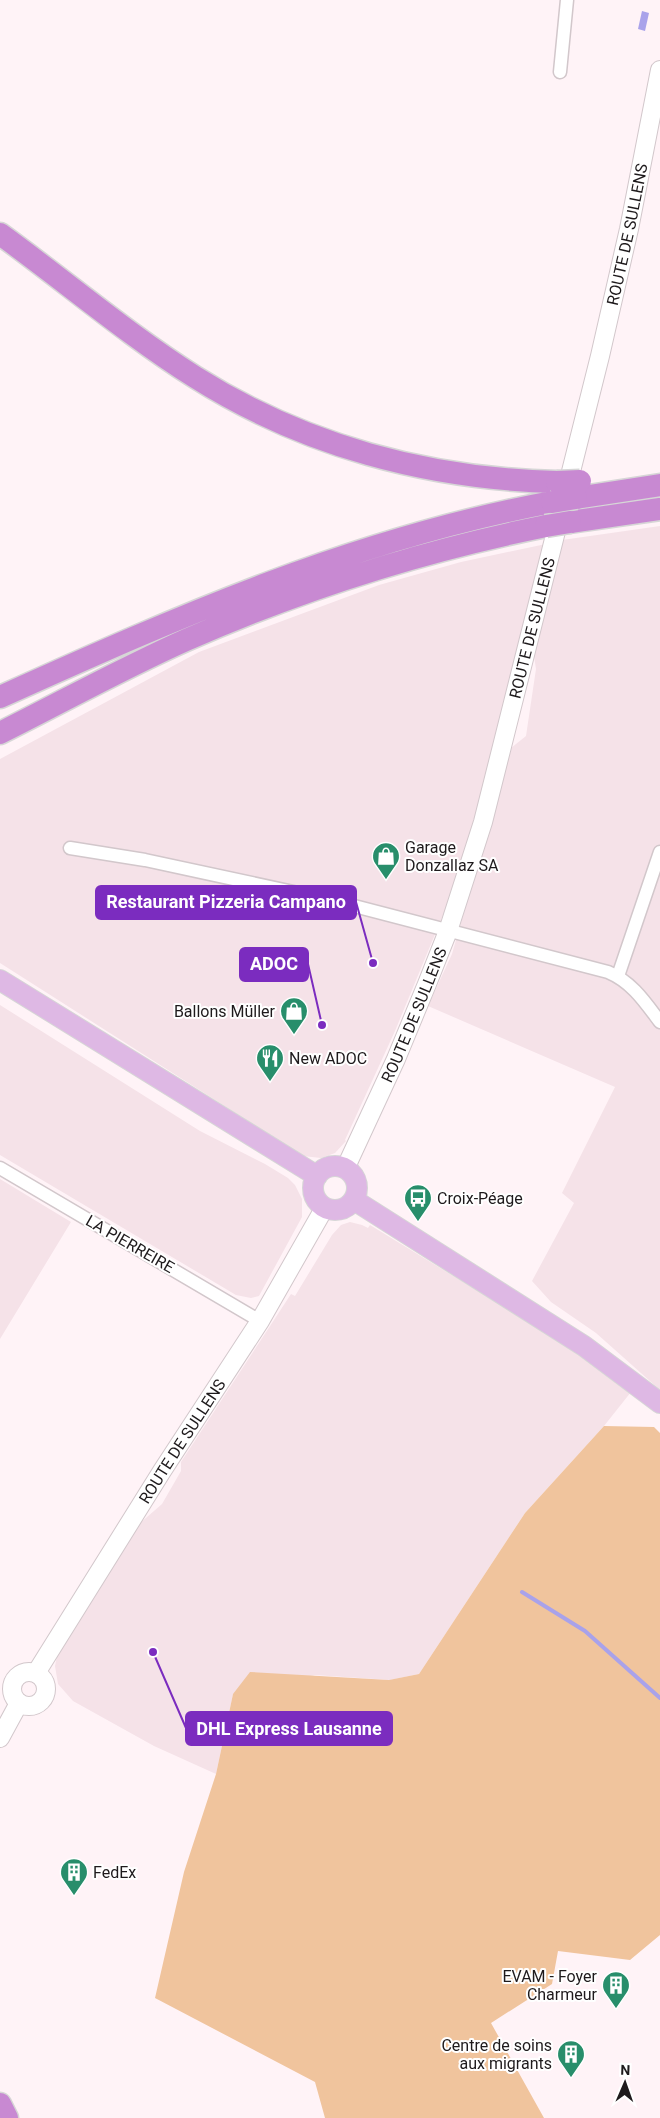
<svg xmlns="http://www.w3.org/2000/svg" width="660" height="2118" viewBox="0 0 660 2118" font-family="Roboto,sans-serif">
  <rect width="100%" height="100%" fill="#fff3f7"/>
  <path fill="#f5e2e8" d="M 660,526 L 660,1390 L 596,1333 L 551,1302 L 532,1281 L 574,1203 L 562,1193 L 615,1087 L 428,1006 L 452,954 L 511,748 L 526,736 L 536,669 L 534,656 L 562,540 Z
    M 546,544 L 475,821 L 450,898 L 395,1031 L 345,1140 L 346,1141 L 335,1153 L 321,1158 L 303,1156 L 0,963 L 0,759 L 199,652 L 379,585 L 461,562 Z
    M 0,1005 L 200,1131 L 265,1164 L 288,1178 L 295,1185 L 302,1199 L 302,1217 L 259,1296 L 251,1298 L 236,1295 L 0,1155 Z
    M 0,1179 L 71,1222 L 0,1339 Z
    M 350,1222 L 362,1225 L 368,1228 L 370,1225 L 540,1329 L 604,1370 L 631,1392 L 604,1426 L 525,1513 L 419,1674 L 390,1680 L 315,1675 L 233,1694 L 216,1774 L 154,1746 L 73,1701 L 58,1684 L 55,1666 L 58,1651 L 139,1524 L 162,1504 L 181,1471 L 181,1462 L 291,1294 L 295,1296 L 332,1235 L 341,1225 Z"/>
  <path fill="#f0c49d" d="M 604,1426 L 654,1427 L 660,1433 L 660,1935 L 630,1960 L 558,1951 L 552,1984 L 491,2023 L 544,2118 L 325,2118 L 315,2082 L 155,1998 L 184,1872 L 216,1774 L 233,1694 L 250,1672 L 389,1680 L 419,1674 L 525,1513 Z"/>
  <path fill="#a9a2ea" d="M 642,11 L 649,13 L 645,31 L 638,29 Z"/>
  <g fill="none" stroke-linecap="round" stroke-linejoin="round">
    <path stroke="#a9a2ea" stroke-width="4" d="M 522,1592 L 585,1631 L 660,1698"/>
    <g stroke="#d2c7cb" stroke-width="15">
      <path id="street" d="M 560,72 L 567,0
        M 70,848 L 145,860 L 335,901 L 608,972 C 632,982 645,1002 660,1022
        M 618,976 L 660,852
        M 0,1168 L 260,1321"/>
    </g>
    <g stroke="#d2c7cb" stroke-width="20">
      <g id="secondary">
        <path id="s1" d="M 345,1169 L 396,1059 L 427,984 L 448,931 L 483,822 L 600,356 L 629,229 L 660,70"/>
        <circle cx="29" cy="1689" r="17"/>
        <path id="s2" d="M 36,1673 L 162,1471 L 260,1321 L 325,1207"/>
        <path d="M 0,1738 L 19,1703"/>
      </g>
    </g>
    <g stroke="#d6d6d6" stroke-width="22">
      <path id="primary" d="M 0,980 L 317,1176
        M313 1188a22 22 0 1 1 44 0a22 22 0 1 1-44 0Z
        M 354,1200 L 584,1346 L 660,1403"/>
    </g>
    <g stroke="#d6d6d6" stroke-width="25">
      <path id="highway" d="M 0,234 C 65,281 127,334 195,377 C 304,446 429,479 557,482
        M 576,498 L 660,485
        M 570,522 L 660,509
        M 0,697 C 182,615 354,539 552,502
        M 0,733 C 62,702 123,668 186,640 C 302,589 422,551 546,526
        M 0,2104 L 7,2118"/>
    </g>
    <use href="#street" stroke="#fff" stroke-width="12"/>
    <use href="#secondary" stroke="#fff" stroke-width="18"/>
    <use href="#primary" stroke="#deb8e4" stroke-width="20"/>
    <use href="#highway" stroke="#c889d2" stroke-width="22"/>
    <g stroke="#d6d6d6" stroke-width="25" stroke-linecap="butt">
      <path id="highway-bridge" d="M 557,482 L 580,481
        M 552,502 L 576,498
        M 546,526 L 570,522"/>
    </g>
    <use href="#highway-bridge" stroke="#c889d2" stroke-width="22"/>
  </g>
  <defs>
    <g id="shop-pin" transform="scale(1.4375)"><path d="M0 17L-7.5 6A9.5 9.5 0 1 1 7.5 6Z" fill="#288e6b" stroke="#fff"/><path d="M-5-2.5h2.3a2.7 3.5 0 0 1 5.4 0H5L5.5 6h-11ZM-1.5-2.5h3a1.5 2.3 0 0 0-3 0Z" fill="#fff"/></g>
    <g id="restaurant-pin" transform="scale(1.4375)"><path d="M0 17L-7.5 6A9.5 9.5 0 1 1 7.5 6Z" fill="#288e6b" stroke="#fff"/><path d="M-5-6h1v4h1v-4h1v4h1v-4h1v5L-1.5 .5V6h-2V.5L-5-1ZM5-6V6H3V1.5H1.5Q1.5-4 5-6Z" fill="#fff"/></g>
    <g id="bus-pin" transform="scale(1.4375)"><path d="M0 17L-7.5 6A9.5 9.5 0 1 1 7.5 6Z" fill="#288e6b" stroke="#fff"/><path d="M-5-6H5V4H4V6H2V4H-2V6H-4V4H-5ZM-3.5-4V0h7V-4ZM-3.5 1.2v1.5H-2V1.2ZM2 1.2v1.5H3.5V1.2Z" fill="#fff"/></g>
    <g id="building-pin" transform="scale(1.4375)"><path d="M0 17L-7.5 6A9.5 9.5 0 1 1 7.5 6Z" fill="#288e6b" stroke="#fff"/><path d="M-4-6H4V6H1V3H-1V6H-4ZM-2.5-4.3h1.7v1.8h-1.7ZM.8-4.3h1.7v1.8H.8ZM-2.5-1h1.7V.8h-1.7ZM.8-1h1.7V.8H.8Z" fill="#fff"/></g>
  </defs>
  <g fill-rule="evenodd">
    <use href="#shop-pin" x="386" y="856"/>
    <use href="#shop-pin" x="294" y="1011"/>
    <use href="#restaurant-pin" x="270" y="1058"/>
    <use href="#bus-pin" x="418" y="1198"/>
    <use href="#building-pin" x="74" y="1872"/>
    <use href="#building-pin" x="616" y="1985"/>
    <use href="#building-pin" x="571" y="2054"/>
  </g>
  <g text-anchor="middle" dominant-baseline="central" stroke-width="4" stroke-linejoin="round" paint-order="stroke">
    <g font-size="16" fill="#1e1a1c" stroke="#fff">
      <text stroke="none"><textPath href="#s1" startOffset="979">ROUTE DE SULLENS</textPath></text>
      <text stroke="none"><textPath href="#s1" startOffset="574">ROUTE DE SULLENS</textPath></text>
      <text stroke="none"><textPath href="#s1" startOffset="169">ROUTE DE SULLENS</textPath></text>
      <text transform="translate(130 1244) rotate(30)">LA PIERREIRE</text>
      <text stroke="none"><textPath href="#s2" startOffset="274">ROUTE DE SULLENS</textPath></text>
    </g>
    <g font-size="16" fill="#1e1a1c" stroke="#fff" text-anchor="start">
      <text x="405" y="847">Garage<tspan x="405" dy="18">Donzallaz SA</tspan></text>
      <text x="275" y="1011" text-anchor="end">Ballons Müller</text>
      <text x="289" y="1058">New ADOC</text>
      <text x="437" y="1198">Croix-Péage</text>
      <text x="93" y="1872">FedEx</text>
      <text x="597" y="1976" text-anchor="end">EVAM - Foyer<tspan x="597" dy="18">Charmeur</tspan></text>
      <text x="552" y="2045" text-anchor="end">Centre de soins<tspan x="552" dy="18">aux migrants</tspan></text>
    </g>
  </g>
  <path fill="none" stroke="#7b2cbf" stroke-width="2" d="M373 963L356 902M322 1025L308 964M153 1652L186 1728"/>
  <g fill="#7b2cbf" stroke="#fff" stroke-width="2">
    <circle cx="373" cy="963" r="5"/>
    <circle cx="322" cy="1025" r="5"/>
    <circle cx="153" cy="1652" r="5"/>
  </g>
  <g fill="#7b2cbf" stroke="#7b2cbf" stroke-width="2">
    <rect x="96" y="886" width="260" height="33" rx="5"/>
    <rect x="240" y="948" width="68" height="33" rx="5"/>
    <rect x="186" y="1712" width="206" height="33" rx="5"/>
  </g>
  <g font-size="18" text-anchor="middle" font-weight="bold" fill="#fff">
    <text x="226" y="908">Restaurant Pizzeria Campano</text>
    <text x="274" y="970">ADOC</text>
    <text x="289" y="1735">DHL Express Lausanne</text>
  </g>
  <g transform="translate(625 2083) rotate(2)" stroke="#ffffff" stroke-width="4" paint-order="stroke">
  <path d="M0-4L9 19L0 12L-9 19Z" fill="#1e1a1c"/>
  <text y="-8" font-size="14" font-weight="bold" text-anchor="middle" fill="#1e1a1c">N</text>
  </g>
</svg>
